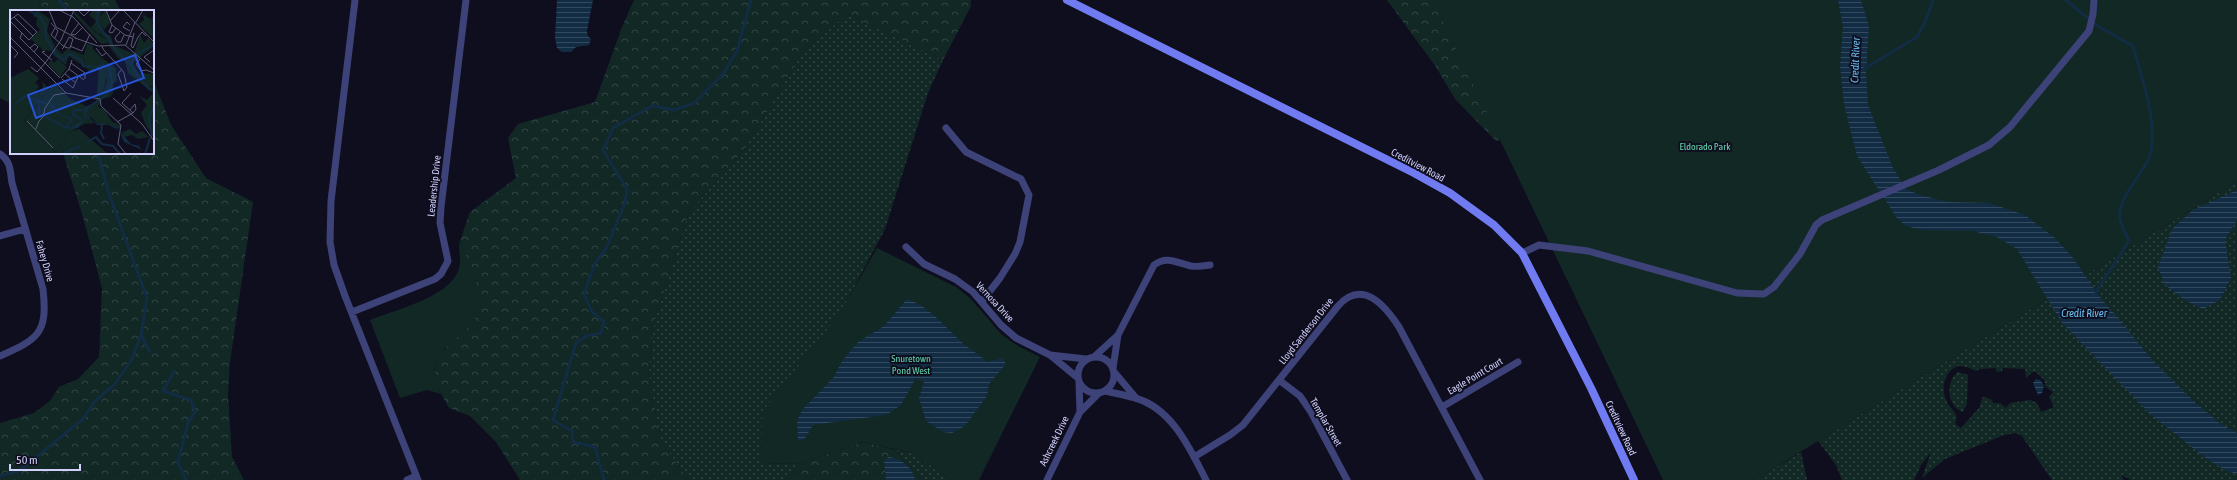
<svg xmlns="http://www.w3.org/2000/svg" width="2237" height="480" viewBox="0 0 2237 480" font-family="'Asap Condensed',sans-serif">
  <defs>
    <pattern id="grass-dots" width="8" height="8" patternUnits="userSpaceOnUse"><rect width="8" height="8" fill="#122825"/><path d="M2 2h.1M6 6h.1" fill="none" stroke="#334646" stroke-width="1.8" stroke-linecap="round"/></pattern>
    <pattern id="forest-crowns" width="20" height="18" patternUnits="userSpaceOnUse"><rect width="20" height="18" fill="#122825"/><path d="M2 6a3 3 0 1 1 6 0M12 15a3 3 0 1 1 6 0" fill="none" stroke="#334646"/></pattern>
    <pattern id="water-rules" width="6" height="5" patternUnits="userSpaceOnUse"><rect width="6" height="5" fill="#122c44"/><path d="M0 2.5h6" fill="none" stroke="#334a60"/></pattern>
  </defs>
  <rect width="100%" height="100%" fill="#0f0e1f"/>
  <path fill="url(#grass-dots)" fill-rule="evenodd" d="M 847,14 L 943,60 L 928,93 L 885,229 L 761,464 L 800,463 L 785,480 L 689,480 L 660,441 L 649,372 L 654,323 L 689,212 L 745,149 L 801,54 Z
    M 2237,181 L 2237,480 L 2131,480 L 2121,475 L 2124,480 L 2052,480 L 2022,436 L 2016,433 L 2004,435 L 1945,459 L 1922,478 L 1931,452 L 1921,465 L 1914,480 L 1842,480 L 1836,465 L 1818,441 ZM 1958,366 L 1967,367 L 1976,371 L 1980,369 L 1996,368 L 1996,372 L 2002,371 L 2003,368 L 2025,369 L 2026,378 L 2032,372 L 2036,372 L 2045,381 L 2045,386 L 2053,392 L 2049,397 L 2054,407 L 2041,412 L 2037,403 L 2030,400 L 2010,403 L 2006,408 L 2000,403 L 1993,403 L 1992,400 L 1983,396 L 1979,408 L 1961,428 L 1955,424 C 1956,421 1957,418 1956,415 C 1954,410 1949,407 1947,402 C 1940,389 1944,371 1958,366 Z
    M 1958,372 L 1968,375 L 1967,403 L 1963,412 C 1947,407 1945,381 1958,372 Z
    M 893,449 L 913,453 L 951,480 L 924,480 Z
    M 1801,452 L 1807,480 L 1755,480 Z"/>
  <path fill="url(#forest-crowns)" d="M 39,0 L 115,0 L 121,11 L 41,11 Z
    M 634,0 L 971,0 L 971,6 L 943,60 L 847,14 L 801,54 L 745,149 L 689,212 L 654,323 L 649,372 L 660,440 L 689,480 L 520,480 L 496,442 L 470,416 L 449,408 L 434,381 L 436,358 L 475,318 L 475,279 L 460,241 L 470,212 L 516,178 L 508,138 L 518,124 L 595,102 L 622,27 Z
    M 1387,0 L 1544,0 L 1509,138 L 1496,141 L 1455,99 L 1436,67 Z
    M 153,79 L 171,125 L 206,178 L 253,202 L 230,362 L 228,394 L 232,457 L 244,480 L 0,480 L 0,423 L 34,413 L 50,401 L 59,387 L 78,379 L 99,357 L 102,288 L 83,217 L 63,153 L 153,153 Z
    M 863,442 L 893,449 L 924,480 L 785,480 L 800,463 Z"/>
  <path fill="#122825" d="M 0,0 L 39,0 L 41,11 L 11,11 L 11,104 L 0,98 Z
    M 1433,0 L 2237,0 L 2237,181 L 1755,480 L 1663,480 Z
    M 460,241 C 467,259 482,286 479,306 C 475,341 415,345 441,394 L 427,390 L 400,398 L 370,320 C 395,310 449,297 458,271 C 463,260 457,250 460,241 Z
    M 877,248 L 956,287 L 971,299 L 1001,334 L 1018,346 L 1040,357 L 979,480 L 951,480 L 913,453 L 863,442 L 800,463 L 761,464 L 762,412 L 840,313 Z"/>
  <path fill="url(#water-rules)" d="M 557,0 L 593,0 L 587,31 L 588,36 L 591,39 L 589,45 L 576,47 L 571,52 L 562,52 L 557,48 L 555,38 Z
    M 1838,0 L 1861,0 L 1869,26 L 1866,73 L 1868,105 L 1893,168 L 1906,189 L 1920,195 L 1949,202 L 1989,203 L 2025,215 L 2055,238 L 2074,259 L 2096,292 L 2156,364 L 2191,399 L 2221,424 L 2237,433 L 2237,474 L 2227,471 L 2208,460 L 2150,414 L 2062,323 L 2017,249 L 1997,237 L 1973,231 L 1922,230 L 1906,226 L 1896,217 L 1857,156 L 1844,104 L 1840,66 L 1843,27 Z
    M 2237,190 L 2237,220 L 2225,240 L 2231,278 L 2220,300 L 2203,309 L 2183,299 L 2164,284 L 2158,267 L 2172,229 L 2193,210 Z
    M 907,299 C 931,307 946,329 965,345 C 973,351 980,355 987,362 L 1003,358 L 1006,364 L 989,384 L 987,396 L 965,426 L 952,433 L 943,432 L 926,421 L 919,398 L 924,382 L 916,378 L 901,405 L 886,415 L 813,425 L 804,440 L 798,440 L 797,421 L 802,410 L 834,377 L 842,361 L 858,342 L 884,326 Z
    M 2036,379 L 2040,380 L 2044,385 L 2042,393 L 2038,395 L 2033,383 Z
    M 888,457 C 900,458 913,467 915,480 L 886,480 L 884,462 Z"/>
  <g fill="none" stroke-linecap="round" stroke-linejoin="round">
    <path stroke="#122c44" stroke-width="3" d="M 59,0 L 68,11
      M 2066,0 L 2096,25 L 2133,46 C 2141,76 2159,125 2150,155 C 2144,174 2117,198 2120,218 C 2121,226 2126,234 2129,241 L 2096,292
      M 1864,69 L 1917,37 L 1926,20 L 1933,0
      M 141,335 L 150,352
      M 174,372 L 163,391 L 191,400 L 195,412 L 188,423 L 178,462 L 186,480
      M 0,476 L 19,471 L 83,419 L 95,401 L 114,385 L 132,359 L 141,335 L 147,298 L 108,191 L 98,153
      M 604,480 L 595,447 L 573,442 L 572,431 L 553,420 L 576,343 L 586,336 L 601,333 L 604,322 L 592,312 L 584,294 L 595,263 L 606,249 L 625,203 L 627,189 L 603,150 L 613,128 L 652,106 L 674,110 L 694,103 L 723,74 L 737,51 L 751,0"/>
    <path stroke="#3d4279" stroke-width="7" d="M 355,0 L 331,201 L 330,242 L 334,265 L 345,296 L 418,480
      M 946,128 L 966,152 L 1021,179 L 1029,195 L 1020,242 L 1015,254 L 1000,278 L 982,301
      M 0,154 C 11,161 10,171 12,183 L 43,289 C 48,334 38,339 0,356
      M 0,236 L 25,229
      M 906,247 L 924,264 L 955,279 L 973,292 L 1001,325 L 1016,338 L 1050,355 L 1078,378
      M 1522,253 L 1539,245 L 1588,251 L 1737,293 L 1764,294 L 1774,287 L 1800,254 L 1816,225 L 1822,220 L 1939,170 L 1989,145 L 2010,127 L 2089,31 L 2093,14 L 2094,0
      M 352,312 L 435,279 L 441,274 L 448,261 L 440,223 L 441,207 L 466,0
      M 1050,355 L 1086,359
      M 1095,356 L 1118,335
      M1078 375a18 18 0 1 1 36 0a18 18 0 1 1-36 0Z
      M 1113,368 L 1118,335 L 1154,265 C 1167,255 1177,263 1191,266 C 1197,267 1204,266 1210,265
      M 1115,373 L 1136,398
      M 1279,380 L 1300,396 L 1311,412 L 1347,480
      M 1079,383 L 1080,412
      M 1105,391 C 1115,393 1125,395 1135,398 C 1172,408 1190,449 1206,480
      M 1442,407 L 1518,362
      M 1194,457 L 1230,435 L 1243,425 L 1338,306 C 1362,279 1384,304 1399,327 L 1480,480
      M 407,480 L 416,476
      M 1047,480 L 1080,412 L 1099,393"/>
    <path stroke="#707bf2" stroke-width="8" d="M 1067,0 L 1414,173 L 1450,193 L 1494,225 L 1522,253 L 1591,388 L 1634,480"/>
  </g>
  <g text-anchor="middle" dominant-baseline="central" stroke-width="4" stroke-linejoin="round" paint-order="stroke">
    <g font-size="10" fill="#63d4ab" stroke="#0f0e1f">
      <text x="1705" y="146">Eldorado Park</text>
      <text x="911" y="358">Snuretown<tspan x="911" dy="12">Pond West</tspan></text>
    </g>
    <g font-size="10" fill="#d0d0fb" stroke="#0f0e1f">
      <text transform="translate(1418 165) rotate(28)">Creditview Road</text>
      <text transform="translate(434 186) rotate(-84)">Leadership Drive</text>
      <text transform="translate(45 261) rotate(74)">Fahey Drive</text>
      <text transform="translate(995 302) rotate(47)">Vernosa Drive</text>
      <text transform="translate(1306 331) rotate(-52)">Lloyd Sanderson Drive</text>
      <text transform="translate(1475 376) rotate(-31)">Eagle Point Court</text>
      <text transform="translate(1326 422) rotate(60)">Templar Street</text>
      <text transform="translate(1621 428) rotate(65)">Creditview Road</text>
      <text transform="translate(1054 441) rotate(-64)">Ashcreek Drive</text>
    </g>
    <g font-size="11" font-style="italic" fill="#67c1f2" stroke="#0f0e1f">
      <text transform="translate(1855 60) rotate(-88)">Credit River</text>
      <text x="2084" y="313">Credit River</text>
    </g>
  </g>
  <g transform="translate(10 10)">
    <rect width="144" height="144" fill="#0f0e1f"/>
    <path d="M 64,1 L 86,23 L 88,20 L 89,25 L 98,30 L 99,33 L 91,34 L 63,3 ZM 46,38 L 52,44 L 58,39 L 74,45 L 73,48 L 60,41 L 56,55 L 43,45 ZM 89,57 L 94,59 L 97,64 L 93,83 L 87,82 ZM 18,59 L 29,68 L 25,73 L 29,76 L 26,81 L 29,83 L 33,79 L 32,71 L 39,79 L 14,111 L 45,142 L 62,121 L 69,119 L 98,144 L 0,144 L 0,68 Z" fill="#122825"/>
    <path d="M 27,0 L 40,9 L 37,21 L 45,36 L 41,41 L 33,40 L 21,29 L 30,20 L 26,15 L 27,8 L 23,6 ZM 83,0 L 92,0 L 89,12 L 95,23 L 101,26 L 103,35 L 124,44 L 130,25 L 134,33 L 138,28 L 144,33 L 144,36 L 123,53 L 132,69 L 141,77 L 144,76 L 144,127 L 136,116 L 131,103 L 137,95 L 129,86 L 137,90 L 143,83 L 118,63 L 115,51 L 108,48 L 99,36 L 98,30 L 81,18 L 86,11 L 79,5 ZM 60,40 L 73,48 L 75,53 L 87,55 L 92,48 L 106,58 L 107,71 L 103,74 L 103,83 L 100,87 L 92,89 L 88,97 L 94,99 L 102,112 L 111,115 L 110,119 L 96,114 L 88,114 L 81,107 L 75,107 L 59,88 L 76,96 L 82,95 L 86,91 L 87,82 L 93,83 L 97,70 L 94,59 L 90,57 L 85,62 L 81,62 L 59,46 ZM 120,119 L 126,124 L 132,121 L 139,127 L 128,129 L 122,125 L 114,127 L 112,122 Z" fill="#122825"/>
    <path d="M 95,0 L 100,13 L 94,20 L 88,11 ZM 133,4 L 140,9 L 139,11 L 144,6 L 144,12 L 141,11 L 144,13 L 141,14 L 144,15 L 144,29 L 129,14 L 134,10 ZM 77,34 L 83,36 L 83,39 L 92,48 L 87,55 L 79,55 L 75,53 L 73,48 ZM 48,49 L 57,57 L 50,67 L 38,54 L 41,50 L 44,53 ZM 129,63 L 144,64 L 144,76 L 138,76 ZM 44,73 L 85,113 L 74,114 L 62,121 L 45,142 L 14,111 Z" fill="#122825"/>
    <path d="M 14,85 L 42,94 L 50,105 L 62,108 L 62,112 L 58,115 L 60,118 L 79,107 L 88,114 L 96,114 L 106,117 L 121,134 L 129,136 L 127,131 L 133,144 L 130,139 L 114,132 L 109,120 L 98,115 L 87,115 L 81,108 L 74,110 L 68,118 L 58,119 L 56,115 L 61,110 L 47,104 L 39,93 L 33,94 L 16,87 L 0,99 Z" fill="#122c44"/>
    <path fill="none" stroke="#122c44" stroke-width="2" d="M 18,0 L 30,7 L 35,15 L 36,28 L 45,43 L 53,50 L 60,44 L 71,50 L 73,56 L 88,57 L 92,54 L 100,58 L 102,73 L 96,85 L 91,89M 88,0 L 87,13 L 102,34M 103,37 L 119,54M 120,54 L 131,69 L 139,79 L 144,80M 121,54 L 125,46 L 144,34M 28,91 L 30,104 L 57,118M 77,107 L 74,104 L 79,96M 72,110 L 63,105 L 64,100 L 73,100 L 89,90M 92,115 L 91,123 L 94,129M 142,126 L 139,108 L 144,97M 77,132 L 86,127 L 92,134 L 103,136 L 110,144M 52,144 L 70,136M 135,144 L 140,128"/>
    <path fill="none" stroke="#5c5c77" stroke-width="1" d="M 39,0 L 46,17 L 66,28M 49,0 L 63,7 L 87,33M 68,0 L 74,6 L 80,0M 96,0 L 102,15 L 115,25 L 123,27M 113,0 L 144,32M 4,7 L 23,26M 0,10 L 8,4 L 27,22 L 19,30 L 0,11M 100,11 L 110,0M 126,12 L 133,0M 41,13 L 48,21 L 45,28M 69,13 L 61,24 L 65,25 L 73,17M 102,15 L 99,22 L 102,23 L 106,18M 45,18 L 41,25 L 53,36 L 55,36 L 55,37 L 58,38 L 60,38 L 63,29 L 59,27 L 56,33 L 54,36 L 54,37 L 52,39M 120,21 L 113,17 L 117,12 L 120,15M 110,22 L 105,28 L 107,32 L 111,32 L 114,25M 12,23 L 10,28 L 50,68M 124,23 L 121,36 L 123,38 L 128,27M 0,27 L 56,83 L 90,89 L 91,96 L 111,115 L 108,134 L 116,144M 128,27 L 132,22 L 136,26M 65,28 L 88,36 L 115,35 L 144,60M 0,35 L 8,43 L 4,48M 116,35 L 125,12M 60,36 L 72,41 L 80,24M 92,36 L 93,39 L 112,60 L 114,63 L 117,77 L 114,81 L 108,64 L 111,60M 20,38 L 25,34 L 28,37 L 24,42M 86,38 L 92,46 L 96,43M 35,41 L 32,42 L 42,50M 130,49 L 126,54 L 131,61 L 136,60 L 144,63M 140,52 L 134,47 L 144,40M 61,53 L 75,63 L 75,69M 21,57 L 27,62 L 36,52 L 51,30 L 64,0M 59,59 L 74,70M 55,64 L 66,73M 51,68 L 59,59 L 62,50M 52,69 L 63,78 L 68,67M 121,83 L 112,93 L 123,103M 103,88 L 132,114 L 144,131M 17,111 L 43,138M 107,112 L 123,103 L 126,99 L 125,94 L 120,100M 26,119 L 29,111 L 33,107 L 35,98 L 44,85 L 56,83"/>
    <path fill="#2654da" fill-opacity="0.15" stroke="#2654da" stroke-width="2" d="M 125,45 L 134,68 L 26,108 L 18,85 Z"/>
    <rect width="144" height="144" fill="none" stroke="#d0d0fb" stroke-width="2"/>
  </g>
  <path d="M10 464v6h70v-6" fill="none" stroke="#d0d0fb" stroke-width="2"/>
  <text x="16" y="464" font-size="12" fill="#d0d0fb" stroke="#0f0e1f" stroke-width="3" paint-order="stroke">50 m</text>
</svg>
